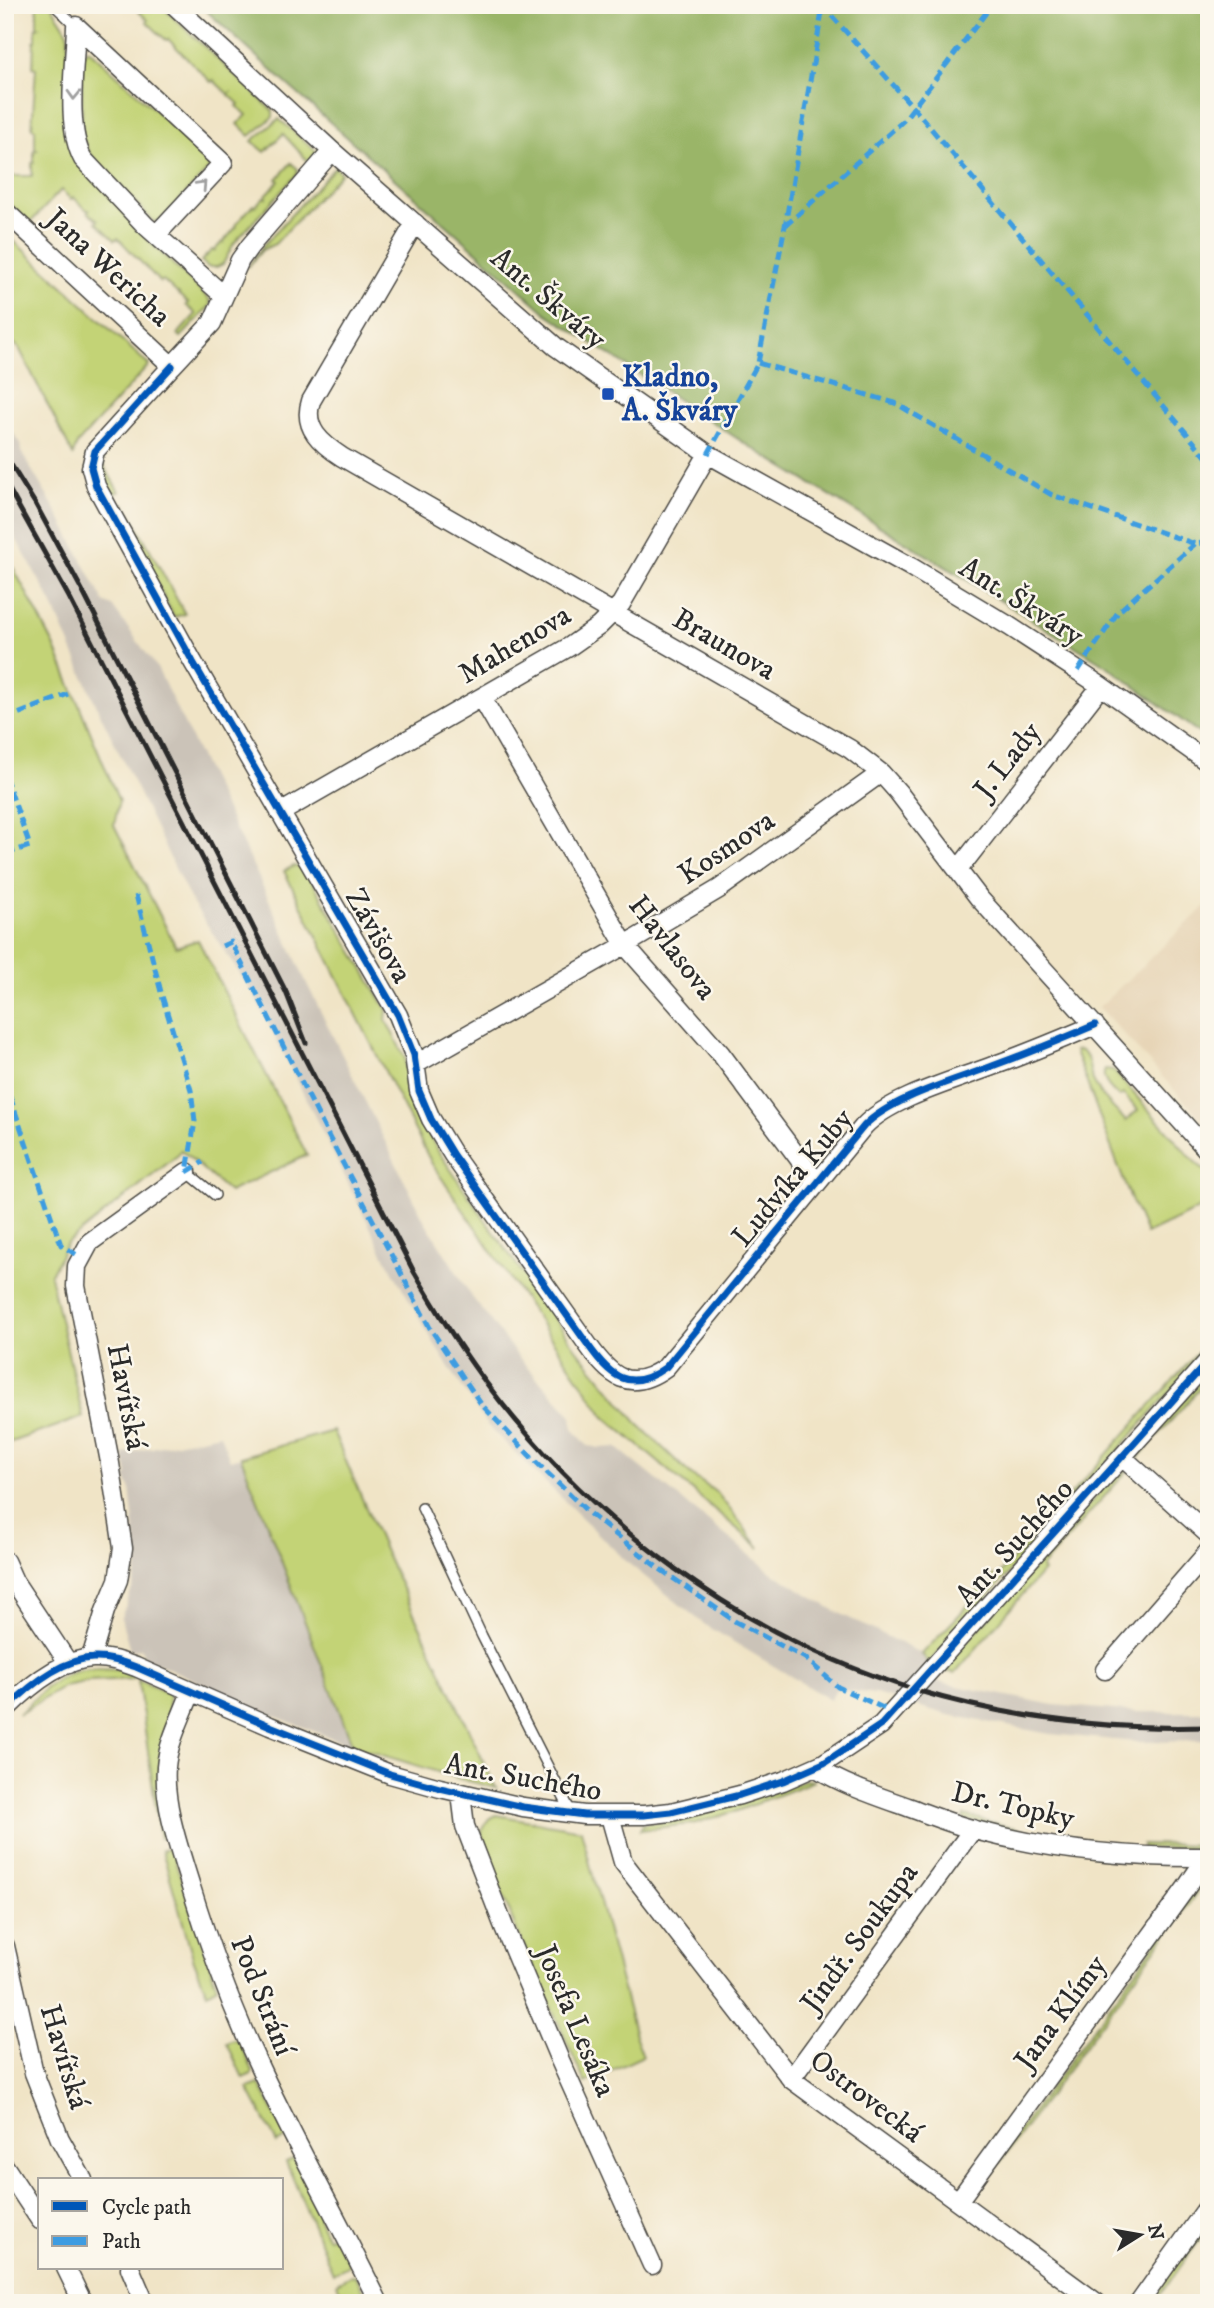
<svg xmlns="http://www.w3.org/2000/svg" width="1214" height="2308" viewBox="0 0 1214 2308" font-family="'IM FELL DW Pica',serif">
  <rect width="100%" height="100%" fill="#fbf7ec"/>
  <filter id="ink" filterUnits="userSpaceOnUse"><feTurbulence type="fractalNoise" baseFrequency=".0143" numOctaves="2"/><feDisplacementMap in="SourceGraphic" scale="14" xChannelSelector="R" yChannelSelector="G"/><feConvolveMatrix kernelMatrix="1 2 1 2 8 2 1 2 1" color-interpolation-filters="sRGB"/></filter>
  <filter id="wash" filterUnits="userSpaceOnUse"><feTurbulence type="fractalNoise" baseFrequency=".00686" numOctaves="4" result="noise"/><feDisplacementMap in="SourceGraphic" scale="28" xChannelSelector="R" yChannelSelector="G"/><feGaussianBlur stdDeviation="1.57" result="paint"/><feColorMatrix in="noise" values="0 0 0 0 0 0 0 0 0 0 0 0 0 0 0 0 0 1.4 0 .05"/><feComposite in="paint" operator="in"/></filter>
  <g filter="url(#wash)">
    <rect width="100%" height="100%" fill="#f0e4c6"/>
    <path fill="#e7d5b7" d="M 1209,903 L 1209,1128 L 1099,1007 Z"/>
    <path fill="#cbc3b8" d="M 5,429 L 14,434 L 20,443 L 21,452 L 58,514 L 104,602 L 112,606 L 157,668 L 258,876 L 307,984 L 424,1220 L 472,1297 L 520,1359 L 572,1416 L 573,1429 L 588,1446 L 600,1448 L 616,1447 L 771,1572 L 837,1612 L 922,1654 L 929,1663 L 919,1676 L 956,1686 L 1054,1705 L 1138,1712 L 1209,1712 L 1209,1741 L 1137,1742 L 1050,1734 L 949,1715 L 876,1694 L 836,1689 L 830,1700 L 704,1624 L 628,1563 L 487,1425 L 441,1355 L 388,1263 L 254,995 L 191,901 L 97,707 L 52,603 L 5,519 Z
      M 220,1434 L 230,1460 L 241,1457 L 353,1746 L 269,1714 L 144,1657 L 141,1648 L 130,1651 L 121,1618 L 136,1578 L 138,1561 L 130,1488 L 125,1476 L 128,1475 L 123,1454 Z"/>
    <path fill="#c3d376" stroke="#777f50" stroke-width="2" d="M 34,5 L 51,5 L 68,32 L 68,132 L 139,231 L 209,299 L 211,305 L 181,337 L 178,334 L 196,314 L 186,305 L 188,303 L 179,295 L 179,293 L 177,293 L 163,280 L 160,282 L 118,238 L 115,240 L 96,222 L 98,220 L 88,212 L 89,210 L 87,210 L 73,197 L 71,199 L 61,190 L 30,223 L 5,200 L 5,176 L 32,176 L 32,163 L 34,163 L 34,150 L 37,150 L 35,148 L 35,129 L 32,128 L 36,68 L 33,67 L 34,41 L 36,41 L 36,28 L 39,27 L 37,26 L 37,7 Z
      M 132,5 L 160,5 L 273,111 L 273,117 L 250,136 L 238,124 L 247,115 L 237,106 L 239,104 L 229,95 L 230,93 L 228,94 L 213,80 L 211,82 L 168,39 L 166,40 L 147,22 L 148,20 L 139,12 L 140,10 L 137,10 Z
      M 88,49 L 208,158 L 210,164 L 208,170 L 160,221 L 154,222 L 91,156 L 82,137 L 82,55 Z
      M 279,119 L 315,150 L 316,153 L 310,160 L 307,160 L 283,134 L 265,152 L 252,141 Z
      M 291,163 L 297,168 L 298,173 L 234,243 L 223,264 L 217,267 L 208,267 L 201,261 L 212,250 L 214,251 L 222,242 L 224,243 L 224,241 L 237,226 L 236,224 L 253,205 L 255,206 L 264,197 L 266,198 L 266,195 L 279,181 L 277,179 Z
      M 335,167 L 341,173 L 275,244 L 262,250 L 248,267 L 262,247 Z
      M 5,233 L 149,365 L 77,444 L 73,455 L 19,348 L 5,335 Z
      M 102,463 L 119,492 L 109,495 L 101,474 Z
      M 125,504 L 185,614 L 174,617 L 118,508 Z
      M 5,552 L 54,645 L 119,801 L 114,825 L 176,947 L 198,940 L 307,1155 L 229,1192 L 181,1150 L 178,1155 L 67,1243 L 50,1276 L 83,1417 L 5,1444 Z
      M 294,866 L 305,869 L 387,1010 L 386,1020 L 405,1058 L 408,1093 L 412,1105 L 440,1154 L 493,1231 L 577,1350 L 640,1426 L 690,1474 L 717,1493 L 760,1548 L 605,1417 L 432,1164 L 284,871 Z
      M 1079,1050 C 1092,1056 1087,1069 1093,1080 C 1100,1096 1114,1109 1126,1121 L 1138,1110 L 1123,1094 L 1119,1097 C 1111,1089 1100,1080 1105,1069 L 1113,1070 L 1193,1160 L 1209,1174 L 1209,1204 L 1146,1234 L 1128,1192 L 1075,1051 Z
      M 1209,1340 L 1209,1348 L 929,1663 L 922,1654 L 977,1596 L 976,1594 L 993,1575 L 998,1576 Z
      M 1209,1371 L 1209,1378 L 1137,1459 L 1138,1451 Z
      M 333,1431 L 385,1552 L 496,1788 L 464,1780 L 353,1746 L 241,1457 Z
      M 1127,1471 L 1041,1568 L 1043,1571 L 955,1673 L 940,1670 L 1008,1597 L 1117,1473 Z
      M 89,1669 L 130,1670 L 134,1679 L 89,1681 L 65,1686 L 19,1714 C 42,1692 55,1673 89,1669 Z
      M 138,1680 L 168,1693 L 169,1697 L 169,1722 L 161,1748 L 167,1837 L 160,1838 Z
      M 805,1780 L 814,1781 L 737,1811 L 696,1823 L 640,1830 L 643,1824 C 700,1817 752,1799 805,1780 Z
      M 497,1815 L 581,1830 L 635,2035 L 643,2056 L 585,2083 L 517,1931 L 482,1842 C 480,1829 484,1820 497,1815 Z
      M 964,1815 L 1035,1833 L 1087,1840 L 1086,1844 L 1035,1837 L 963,1819 Z
      M 1142,1844 L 1209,1845 L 1209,1849 L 1142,1848 Z
      M 171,1848 L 217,1987 L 207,1993 L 194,1961 L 162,1850 Z
      M 1209,1870 L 1209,1876 L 974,2198 L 971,2196 Z
      M 234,2040 L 240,2042 L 253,2071 L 252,2074 L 243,2078 L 227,2043 Z
      M 259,2084 L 287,2137 L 277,2143 L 248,2088 Z
      M 295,2158 L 298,2158 L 324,2213 L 318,2218 L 327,2237 L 335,2235 L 349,2261 L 348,2266 L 333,2273 L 286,2162 Z
      M 1209,2216 L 1209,2227 L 1154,2303 L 1146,2303 Z
      M 351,2275 L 356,2276 L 370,2303 L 345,2303 L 337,2283 Z"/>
    <path fill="#9ab567" stroke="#627049" stroke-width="2" d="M 200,5 L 1209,5 L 1209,740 L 1107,666 L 741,441 L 546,313 L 280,78 Z"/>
  </g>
  <g filter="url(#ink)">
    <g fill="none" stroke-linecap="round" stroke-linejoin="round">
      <g stroke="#494742" stroke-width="12">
        <path id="lane" d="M 54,5 L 76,26
          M 187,1172 L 215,1195
          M 422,1508 L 482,1636 L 572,1814"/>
      </g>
      <g stroke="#494742" stroke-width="21">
        <path id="street" d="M 174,5 L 332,151 L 556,347 L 708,454 L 911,567 L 1009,626 L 1101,686 L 1209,763
          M 76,26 C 75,64 65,127 83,159 L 145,225 L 224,296
          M 76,26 L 223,163 L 156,235
          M 5,211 L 172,366 L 212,323 L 240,260 L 250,246 L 332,151
          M 415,223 L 311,401 C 302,428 322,444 342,457 L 850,749 L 881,773 L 898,792 L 979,898 L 1209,1152
          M 172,366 L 95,451 L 91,468 L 96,486 L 193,662 L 398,1015 L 414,1055 L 419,1091 L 431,1119 L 453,1155 L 588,1345 C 610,1376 629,1394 666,1367 L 864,1126 C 892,1097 957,1080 995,1065 C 1029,1053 1062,1039 1095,1025
          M 482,698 L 625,945 L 721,1054 L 817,1183
          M 280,813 L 569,647 L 599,626 L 621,604 L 708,454
          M 958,870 L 1101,686
          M 416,1064 L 625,945 L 719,889 L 881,773
          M 1122,1457 L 1209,1535
          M 5,1561 L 14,1581 L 69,1664
          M 91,1658 L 105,1611 L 118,1580 L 123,1548 L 109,1457 L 76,1286 L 77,1266 L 90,1242 L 187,1172
          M 1105,1670 L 1209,1551
          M 191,1692 C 182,1716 168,1742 166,1767 C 163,1804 180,1851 191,1887 C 210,1949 233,2011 261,2070 C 298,2149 341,2225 379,2303
          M 5,1710 C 27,1688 61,1659 93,1658 C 108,1657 122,1662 136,1667 L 270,1726 L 390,1774 L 440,1788 L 523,1807 L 584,1815 L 644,1815 L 671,1812 L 740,1795 L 783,1781 L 824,1763 L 881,1725 L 1209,1360
          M 815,1767 C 843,1785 877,1796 908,1807 C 930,1815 952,1824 975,1830 C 1050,1850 1131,1858 1209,1857
          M 461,1794 L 465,1826 L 504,1927 L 559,2058 L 652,2265
          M 610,1816 L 623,1862 L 791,2079 L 1097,2303
          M 5,1946 L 34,2073 L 60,2139 L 83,2180
          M 791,2079 L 973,1829
          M 5,2167 L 40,2220
          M 959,2200 L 1186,1888 L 1207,1857
          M 66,2268 L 83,2303
          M 130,2268 L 145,2303
          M 1139,2303 L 1209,2205"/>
      </g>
      <use href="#lane" stroke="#fff" stroke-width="9"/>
      <use href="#street" stroke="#fff" stroke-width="18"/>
      <path stroke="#2b2b2b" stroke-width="5" d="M 5,455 L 36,505 L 82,590 L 286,992 L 306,1043
        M 5,482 L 69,597 L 413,1270 C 434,1306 456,1342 481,1376 C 587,1521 744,1638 916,1690 C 1011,1719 1110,1730 1209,1727"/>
      <path stroke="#3d9ce1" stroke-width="5" stroke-dasharray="10 5" stroke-linecap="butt" d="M 822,5 L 913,107 L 1209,460
        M 785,226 L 903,121 L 992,5
        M 758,363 L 895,403 L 1052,495 L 1195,544 L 1209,542
        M 708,454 L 758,363 L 785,226 L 823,6
        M 1078,671 L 1118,612 L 1195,544
        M 5,719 L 68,694
        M 5,776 L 30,846 L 5,854
        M 136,895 L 162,996 L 191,1090 L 195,1121 L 187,1172
        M 222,946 L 231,942 L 329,1137 L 430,1328 L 481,1404 L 534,1460 L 591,1515 L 657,1567 L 736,1622 L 805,1658 L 838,1687 L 894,1713
        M 5,1082 L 61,1245 L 80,1257
        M 187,1172 L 203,1162"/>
      <g stroke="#fbf7ec" stroke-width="11">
        <path id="cycleway" d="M 172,366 L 95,451 L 91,468 L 96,486 L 193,662 L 398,1015 L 414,1055 L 419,1091 L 431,1119 L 453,1155 L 588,1345 C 610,1376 629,1394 666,1367 L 864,1126 C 892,1097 957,1080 995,1065 C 1029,1053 1062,1039 1095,1025
          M 5,1710 C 27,1688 61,1659 93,1658 C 108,1657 122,1662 136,1667 L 270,1726 L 390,1774 L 440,1788 L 523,1807 L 584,1815 L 644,1815 L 671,1812 L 740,1795 L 783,1781 L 824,1763 L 881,1725 L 1209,1360"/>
      </g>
      <use href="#cycleway" stroke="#0057b8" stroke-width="7"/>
    </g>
    <defs><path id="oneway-chevron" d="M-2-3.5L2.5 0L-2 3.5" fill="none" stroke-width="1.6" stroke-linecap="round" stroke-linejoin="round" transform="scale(1.75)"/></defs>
    <g stroke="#a0a0a0">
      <use href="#oneway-chevron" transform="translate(74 95) rotate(92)"/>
      <use href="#oneway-chevron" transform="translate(202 185) rotate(-47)"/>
    </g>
  </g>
  <rect fill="#1a4fb4" stroke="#fbf7ec" stroke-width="2.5" x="601" y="387" width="14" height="14" rx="3.5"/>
  <g text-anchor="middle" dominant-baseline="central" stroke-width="5" stroke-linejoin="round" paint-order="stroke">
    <g font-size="30" fill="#2b2b2b" stroke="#fbf7ec">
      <text transform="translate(108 268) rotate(43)">Jana Wericha</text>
      <text transform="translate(548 299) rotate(40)">Ant. Škváry</text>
      <text transform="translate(1021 602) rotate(32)">Ant. Škváry</text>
      <text transform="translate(515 645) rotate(-31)">Mahenova</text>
      <text transform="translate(724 645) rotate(30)">Braunova</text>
      <text transform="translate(1008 761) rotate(-52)">J. Lady</text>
      <text transform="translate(727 848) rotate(-34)">Kosmova</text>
      <text transform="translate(378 936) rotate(60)">Závišova</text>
      <text transform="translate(672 948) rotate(52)">Havlasova</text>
      <text transform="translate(793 1178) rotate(-50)">Ludvíka Kuby</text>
      <text transform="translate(126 1397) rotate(79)">Havířská</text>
      <text transform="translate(1015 1543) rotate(-48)">Ant. Suchého</text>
      <text transform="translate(523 1778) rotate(10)">Ant. Suchého</text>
      <text transform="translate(1013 1806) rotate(13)">Dr. Topky</text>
      <text transform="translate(860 1938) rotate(-54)">Jindř. Soukupa</text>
      <text transform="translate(262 1996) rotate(68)">Pod Strání</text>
      <text transform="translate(1061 2013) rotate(-54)">Jana Klímy</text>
      <text transform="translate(575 2021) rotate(67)">Josefa Lesáka</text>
      <text transform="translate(64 2057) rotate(73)">Havířská</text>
      <text transform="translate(866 2097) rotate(37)">Ostrovecká</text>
    </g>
    <g font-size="30" font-weight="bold" fill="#164399" stroke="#fbf7ec" text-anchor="start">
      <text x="622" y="377">Kladno,<tspan x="622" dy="34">A. Škváry</tspan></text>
    </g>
  </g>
  <rect width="1214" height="2308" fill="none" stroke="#fbf7ec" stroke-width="28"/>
  <rect x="38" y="2178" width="245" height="91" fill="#fbf7ec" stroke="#a8a59f" stroke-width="2"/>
  <rect x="52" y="2201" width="35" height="10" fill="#0057b8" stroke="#a8a59f" stroke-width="2"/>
  <text x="102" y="2214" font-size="21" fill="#2b2b2b">Cycle path</text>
  <rect x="52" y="2236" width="35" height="10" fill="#3d9ce1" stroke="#a8a59f" stroke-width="2"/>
  <text x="102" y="2248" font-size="21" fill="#2b2b2b">Path</text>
  <g transform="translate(1140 2235) rotate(79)" stroke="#fbf7ec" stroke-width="5" paint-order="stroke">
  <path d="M0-5L12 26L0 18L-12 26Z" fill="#2b2b2b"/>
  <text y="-10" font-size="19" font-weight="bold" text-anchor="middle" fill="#2b2b2b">N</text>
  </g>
</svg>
